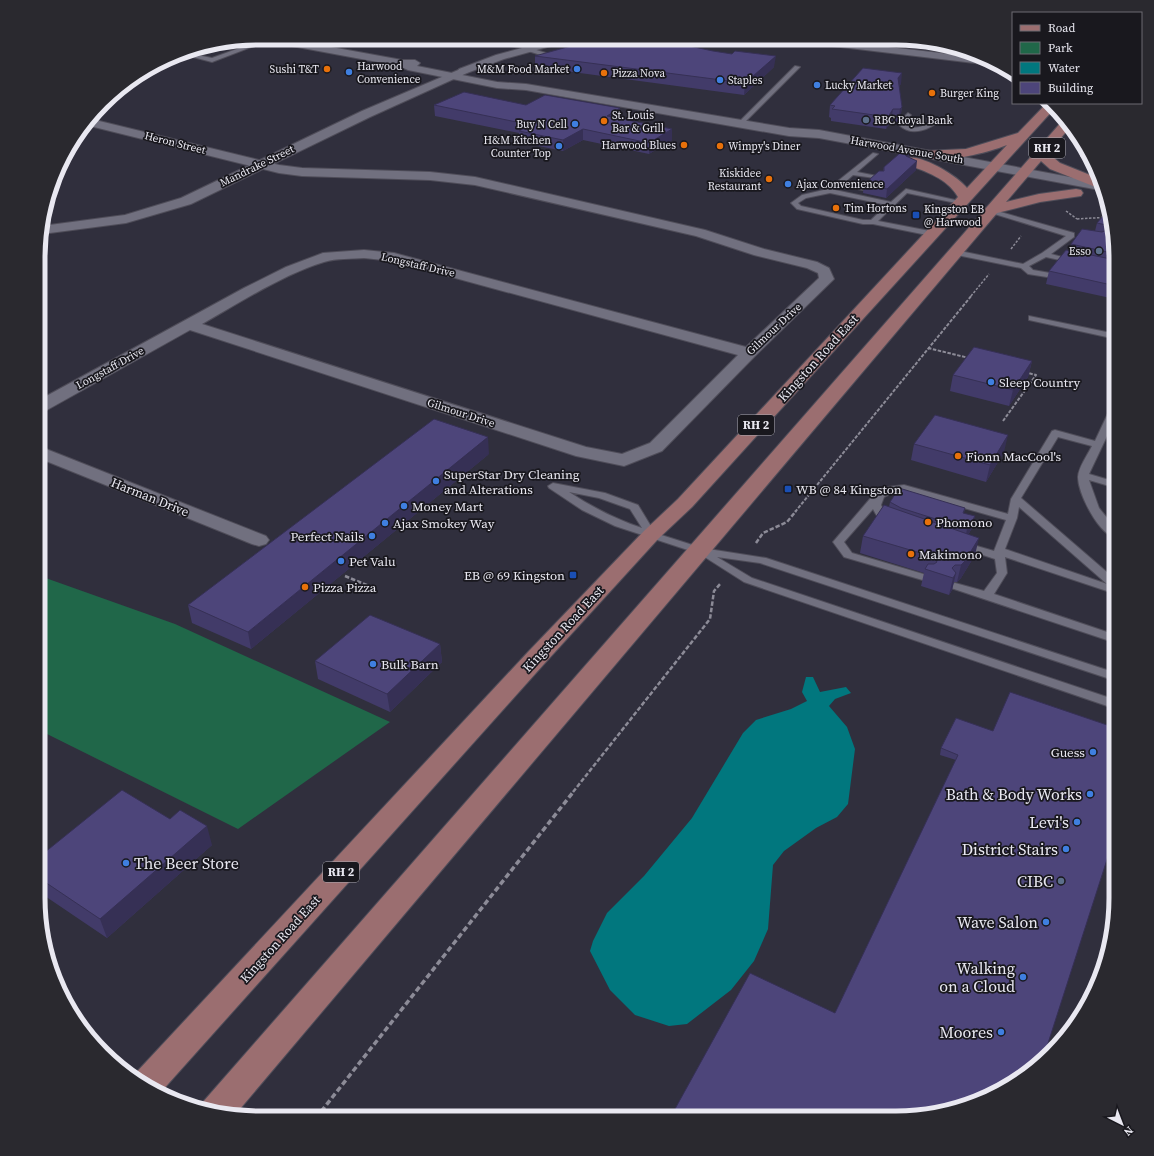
<svg xmlns="http://www.w3.org/2000/svg" width="1154" height="1156" viewBox="0 0 1154 1156" font-family="'Source Serif 4',serif">
  <rect width="100%" height="100%" fill="#302f3d"/>
  <path fill="#206749" d="M 40,576 L 175,624 L 390,722 L 238,829 L 39,730 Z"/>
  <path fill="#01777e" d="M 806,677 L 813,677 L 820,692 L 846,687 L 851,693 L 835,699 L 829,706 L 847,727 L 855,749 L 848,804 L 837,817 L 816,828 L 784,851 L 773,865 L 768,929 L 754,961 L 731,990 L 687,1024 L 669,1026 L 635,1015 L 610,990 L 590,951 L 593,941 L 607,913 L 644,876 L 692,818 L 743,733 L 756,720 L 791,709 L 807,701 L 802,692 Z"/>
  <g fill="none" stroke-linecap="round" stroke-linejoin="round">
    <g stroke="#4f4d59" stroke-width="2">
      <path id="service" d="M 267,38 L 272,39 L 212,62 L 189,56 L 192,54 L 212,58 Z
        M 527,47 L 552,55 L 553,56 L 550,58 L 525,50 Z
        M 795,66 L 800,67 L 742,125 L 738,125 L 738,123 Z
        M 908,113 L 911,115 L 905,124 C 916,132 926,125 936,118 L 941,119 C 930,130 912,137 899,125 L 900,121 Z
        M 873,153 L 878,154 L 857,172 L 882,177 L 882,179 L 853,175 L 844,183 L 869,189 L 869,191 L 840,186 L 835,190 L 891,202 L 906,189 L 964,202 L 961,204 L 907,193 L 878,221 L 935,232 L 935,236 L 932,236 L 873,224 L 863,224 L 797,209 L 791,203 L 802,195 L 828,189 ZM 830,193 L 887,205 L 871,220 L 863,220 L 801,206 L 798,203 L 806,198 Z
        M 990,209 L 1074,233 L 1074,237 L 1051,254 L 1077,261 L 1073,263 L 1046,257 L 1029,266 L 1033,270 L 1050,273 L 1051,275 L 1047,277 L 1028,274 L 1021,268 L 952,254 L 951,252 L 955,250 L 1023,264 L 1042,253 L 1066,236 L 988,212 L 988,210 Z
        M 1029,316 L 1116,334 L 1116,339 L 1029,320 Z
        M 1116,404 L 1116,417 L 1089,474 L 1116,482 L 1116,488 L 1089,480 L 1099,508 L 1116,529 L 1116,538 C 1098,534 1078,493 1078,477 C 1078,468 1088,454 1092,446 L 1058,437 L 1021,498 L 1116,580 L 1116,594 L 1005,557 L 1007,573 L 994,594 L 1107,632 L 1112,621 L 1116,620 L 1115,640 L 1107,640 L 951,588 L 949,586 L 951,584 L 955,583 L 984,591 L 997,573 L 995,559 L 959,547 L 958,545 L 963,542 L 994,551 L 1006,520 L 904,491 L 894,492 L 884,497 L 881,505 C 886,516 889,513 895,521 L 894,523 C 883,526 877,517 873,509 L 844,542 L 852,553 L 930,576 L 932,578 L 926,581 L 844,557 L 833,542 L 875,493 L 888,487 L 904,485 L 1008,514 L 1011,499 L 1052,431 L 1055,430 L 1095,441 L 1111,407 ZM 1019,507 L 1107,584 L 1005,549 L 1017,518 Z
        M 553,483 L 605,493 L 638,505 L 655,533 L 702,548 L 766,558 L 1116,673 L 1116,681 L 760,563 L 717,557 L 752,578 L 1116,700 L 1116,709 L 744,582 L 700,554 L 615,526 L 582,510 L 549,488 L 548,486 ZM 569,492 L 599,498 L 630,509 L 642,528 C 615,519 592,507 569,492 Z"/>
    </g>
    <g stroke="#4f4d59" stroke-width="2">
      <path id="minor" d="M 483,39 L 503,39 L 532,45 L 556,39 L 571,39 L 569,41 L 504,59 L 467,73 L 459,73 L 458,71 L 459,69 L 496,55 L 522,48 L 488,42 Z
        M 802,40 L 828,40 L 975,57 L 995,64 L 991,65 L 807,43 Z
        M 91,119 L 279,165 L 302,168 L 430,172 L 475,177 L 705,230 L 764,249 L 817,262 L 829,268 L 834,279 L 755,356 L 662,451 L 624,466 L 576,456 L 190,330 L 47,410 L 41,411 L 41,399 L 244,288 L 286,267 L 323,253 L 364,250 L 394,253 L 746,347 L 819,278 L 818,273 L 807,268 L 754,255 L 696,236 L 475,185 L 430,180 L 302,176 L 279,173 L 86,125 ZM 364,258 L 393,261 L 738,355 L 650,443 L 622,454 L 586,447 L 202,324 C 239,303 284,274 324,262 C 336,258 352,259 364,258 Z
        M 41,447 L 266,536 L 269,540 L 266,544 L 259,546 L 252,544 L 41,459 Z"/>
    </g>
    <g stroke="#4f4d59" stroke-width="2">
      <path id="tertiary" d="M 463,68 L 467,69 L 468,71 L 467,73 L 370,117 L 191,204 L 126,223 L 42,234 L 42,226 L 125,215 L 181,198 L 362,111 Z"/>
    </g>
    <g stroke="#4f4d59" stroke-width="2">
      <path id="secondary" d="M 260,38 L 282,38 L 402,60 L 415,60 L 420,63 L 417,66 L 497,82 L 526,84 L 789,128 L 819,130 L 1102,183 L 1105,191 L 819,138 L 789,136 L 526,90 L 497,88 L 408,70 L 399,66 L 265,41 Z"/>
    </g>
    <g stroke="#4f4d59" stroke-width="2">
      <path id="primary" d="M 1047,103 L 1054,109 L 692,507 L 658,539 L 544,664 L 160,1093 L 148,1089 L 133,1076 L 528,652 L 644,531 L 678,499 L 958,197 C 947,178 926,172 906,164 L 905,161 L 906,158 C 922,154 957,176 967,188 L 1007,145 C 993,151 932,168 923,154 L 924,151 L 966,149 L 1018,133 Z
        M 1064,119 L 1071,126 L 1048,153 L 1060,163 L 1100,179 L 1105,189 L 1098,188 L 1050,169 L 1041,161 L 1006,202 L 1039,194 L 1076,189 L 1081,190 L 1083,193 L 1081,196 L 1040,202 L 997,213 L 234,1116 L 200,1110 L 203,1102 Z"/>
    </g>
    <path stroke="#8c8b97" stroke-width="1.5" stroke-dasharray="2.5 1.5" stroke-linecap="butt" d="M 1080,156 L 1088,156
      M 1066,211 L 1077,219
      M 1077,219 L 1110,217
      M 1011,249 L 1021,236
      M 971,296 L 989,274"/>
    <path stroke="#8c8b97" stroke-width="2" stroke-dasharray="3.5 1.5" stroke-linecap="butt" d="M 928,348 L 969,358
      M 1003,421 L 1036,375 L 1028,373
      M 795,512 L 972,295"/>
    <path stroke="#8c8b97" stroke-width="2.5" stroke-dasharray="4.5 2" stroke-linecap="butt" d="M 756,543 L 763,533 L 787,522 L 796,511
      M 345,576 L 369,586
      M 573,792 L 710,619 L 714,591 L 721,583"/>
    <path stroke="#8c8b97" stroke-width="3.5" stroke-dasharray="5.5 3" stroke-linecap="butt" d="M 316,1118 L 574,791"/>
    <use href="#service" fill="#71707f" fill-rule="evenodd"/>
    <use href="#minor" fill="#71707f" fill-rule="evenodd"/>
    <use href="#tertiary" fill="#71707f" fill-rule="evenodd"/>
    <use href="#secondary" fill="#71707f" fill-rule="evenodd"/>
    <use href="#primary" fill="#9b6e70" fill-rule="evenodd"/>
  </g>
  <path fill="#423b69" d="M 713,51 L 774,67 L 744,95 L 535,67 L 535,56 Z
    M 901,84 L 899,86 L 902,107 L 900,119 L 898,122 L 891,121 L 886,129 L 831,121 L 831,118 L 829,117 L 830,105 Z
    M 434,105 L 526,105 L 619,118 L 672,129 L 672,140 L 649,154 L 583,140 L 563,151 L 519,142 L 519,133 L 435,116 Z
    M 911,148 L 910,156 L 908,157 L 916,170 L 886,198 L 863,193 L 864,184 L 870,183 L 870,179 L 883,171 L 884,167 Z
    M 1103,216 L 1116,244 L 1115,299 L 1046,284 L 1049,271 L 1069,250 L 1071,244 L 1095,231 L 1097,223 Z
    M 1032,361 L 1028,377 L 1009,406 L 950,391 L 953,375 Z
    M 914,444 L 1004,452 L 986,482 L 911,460 Z
    M 489,454 L 251,649 L 192,623 L 188,605 Z
    M 890,502 L 965,508 L 964,513 L 972,528 L 968,535 L 975,555 L 961,578 L 957,582 L 954,582 L 952,590 L 949,595 L 921,586 L 924,573 L 860,553 L 863,536 L 889,507 Z
    M 440,644 L 442,662 L 390,712 L 318,679 L 315,661 Z
    M 993,731 L 1113,845 L 1111,851 L 1110,851 L 835,1013 L 956,760 L 940,755 L 941,748 Z
    M 212,845 L 107,938 L 39,892 L 39,857 Z"/>
  <path fill="#363055" d="M 776,56 L 774,67 L 744,95 L 745,83 Z
    M 902,73 L 901,84 L 897,89 L 898,78 Z
    M 902,107 L 900,119 L 898,122 L 900,109 Z
    M 620,108 L 619,119 L 607,116 Z
    M 893,109 L 891,121 L 886,129 L 888,117 Z
    M 583,129 L 583,140 L 563,151 L 563,140 Z
    M 672,129 L 672,140 L 649,154 L 649,143 Z
    M 911,148 L 910,156 L 905,158 L 906,149 Z
    M 917,161 L 916,170 L 886,198 L 887,189 Z
    M 1032,361 L 1028,377 L 1009,406 L 1013,390 Z
    M 1008,435 L 1004,452 L 986,482 L 990,465 Z
    M 488,437 L 489,454 L 251,649 L 248,632 Z
    M 975,516 L 972,528 L 965,540 L 967,529 Z
    M 979,538 L 975,555 L 961,578 L 957,582 L 961,565 Z
    M 956,573 L 952,590 L 949,595 L 953,578 Z
    M 440,644 L 442,662 L 390,712 L 387,694 Z
    M 207,826 L 212,845 L 107,938 L 100,919 Z"/>
  <path fill="#4d457a" stroke="#363055" d="M 596,39 L 656,39 L 713,51 L 732,54 L 735,51 L 776,56 L 745,83 L 535,56 Z
    M 863,68 L 902,73 L 898,78 L 902,107 L 900,109 L 893,109 L 888,117 L 832,109 L 835,106 L 830,105 Z
    M 464,92 L 526,105 L 545,95 L 620,108 L 607,116 L 672,129 L 649,143 L 583,129 L 563,140 L 519,131 L 531,125 L 434,105 Z
    M 907,147 L 911,148 L 906,149 L 906,156 L 917,161 L 887,189 L 864,184 L 871,183 L 870,179 L 879,171 L 884,171 L 884,167 Z
    M 1103,216 L 1110,217 L 1116,244 L 1116,254 L 1071,244 L 1082,229 L 1102,232 L 1107,230 L 1106,225 L 1097,223 Z
    M 1066,250 L 1116,260 L 1116,286 L 1049,271 Z
    M 974,347 L 1032,361 L 1013,390 L 953,375 Z
    M 935,415 L 1008,435 L 990,465 L 914,444 Z
    M 434,419 L 488,437 L 248,632 L 188,605 Z
    M 899,488 L 965,508 L 963,513 L 975,516 L 967,529 L 901,508 L 890,502 Z
    M 884,505 L 979,538 L 965,561 L 961,565 L 955,565 L 952,568 L 956,573 L 953,578 L 925,569 L 928,564 L 934,564 L 937,562 L 934,557 L 863,536 Z
    M 370,615 L 440,644 L 387,694 L 315,661 Z
    M 1010,692 L 1116,728 L 1116,837 L 1113,845 L 1112,844 L 1042,1062 L 1030,1073 L 967,1106 L 910,1118 L 670,1118 L 750,973 L 835,1013 L 958,755 L 941,748 L 956,718 L 993,731 Z
    M 122,790 L 170,819 L 180,810 L 207,826 L 100,919 L 39,878 L 39,857 Z"/>
  <g fill="#e8710a" stroke="#19181e" stroke-width="1.5">
    <circle cx="327" cy="69" r="4"/>
    <circle cx="604" cy="73" r="4"/>
    <circle cx="932" cy="93" r="4"/>
    <circle cx="604" cy="121" r="4"/>
    <circle cx="684" cy="145" r="4"/>
    <circle cx="720" cy="146" r="4"/>
    <circle cx="769" cy="179" r="4"/>
    <circle cx="836" cy="208" r="4"/>
    <circle cx="958" cy="456" r="4"/>
    <circle cx="928" cy="522" r="4"/>
    <circle cx="911" cy="554" r="4"/>
    <circle cx="305" cy="587" r="4"/>
  </g>
  <g fill="#3f7fe0" stroke="#19181e" stroke-width="1.5">
    <circle cx="577" cy="69" r="4"/>
    <circle cx="349" cy="72" r="4"/>
    <circle cx="720" cy="80" r="4"/>
    <circle cx="817" cy="85" r="4"/>
    <circle cx="575" cy="124" r="4"/>
    <circle cx="559" cy="146" r="4"/>
    <circle cx="788" cy="184" r="4"/>
    <circle cx="991" cy="382" r="4"/>
    <circle cx="436" cy="481" r="4"/>
    <circle cx="404" cy="506" r="4"/>
    <circle cx="385" cy="523" r="4"/>
    <circle cx="372" cy="536" r="4"/>
    <circle cx="341" cy="561" r="4"/>
    <circle cx="373" cy="664" r="4"/>
    <circle cx="1093" cy="752" r="4"/>
    <circle cx="1090" cy="794" r="4"/>
    <circle cx="1077" cy="822" r="4"/>
    <circle cx="1066" cy="849" r="4"/>
    <circle cx="126" cy="863" r="4"/>
    <circle cx="1046" cy="922" r="4"/>
    <circle cx="1023" cy="977" r="4"/>
    <circle cx="1001" cy="1032" r="4"/>
  </g>
  <g fill="#5c6f8a" stroke="#19181e" stroke-width="1.5">
    <circle cx="866" cy="120" r="4"/>
    <circle cx="1099" cy="251" r="4"/>
    <circle cx="1061" cy="881" r="4"/>
  </g>
  <g fill="#1a4fb4" stroke="#19181e" stroke-width="1.5">
    <rect x="912" y="211" width="8" height="8" rx="2"/>
    <rect x="784" y="485" width="8" height="8" rx="2"/>
    <rect x="569" y="571" width="8" height="8" rx="2"/>
  </g>
  <g text-anchor="middle" dominant-baseline="central" stroke-width="3.5" stroke-linejoin="round" paint-order="stroke">
    <g font-size="11" fill="#e9e8f1" stroke="#19181e" text-anchor="start">
      <text x="357" y="66">Harwood<tspan x="357" dy="13">Convenience</tspan></text>
      <text x="319" y="69" text-anchor="end">Sushi T&amp;T</text>
      <text x="569" y="69" text-anchor="end">M&amp;M Food Market</text>
      <text x="612" y="73">Pizza Nova</text>
      <text x="728" y="80">Staples</text>
      <text x="825" y="85">Lucky Market</text>
      <text x="940" y="93">Burger King</text>
      <text x="612" y="115">St. Louis<tspan x="612" dy="13">Bar &amp; Grill</tspan></text>
      <text x="874" y="120">RBC Royal Bank</text>
      <text x="567" y="124" text-anchor="end">Buy N Cell</text>
      <text x="551" y="140" text-anchor="end">H&amp;M Kitchen<tspan x="551" dy="13">Counter Top</tspan></text>
      <text x="676" y="145" text-anchor="end">Harwood Blues</text>
      <text x="728" y="146">Wimpy's Diner</text>
      <text x="761" y="173" text-anchor="end">Kiskidee<tspan x="761" dy="13">Restaurant</tspan></text>
      <text x="796" y="184">Ajax Convenience</text>
      <text x="844" y="208">Tim Hortons</text>
      <text x="924" y="209">Kingston EB<tspan x="924" dy="13">@ Harwood</tspan></text>
      <text x="1091" y="251" text-anchor="end">Esso</text>
    </g>
    <g font-size="11" fill="#e9e8f1" stroke="#19181e">
      <text transform="translate(175 143) rotate(14)">Heron Street</text>
      <text transform="translate(907 150) rotate(10)">Harwood Avenue South</text>
      <text transform="translate(257 166) rotate(-26)">Mandrake Street</text>
      <text transform="translate(418 265) rotate(13)">Longstaff Drive</text>
      <text transform="translate(774 329) rotate(-43)">Gilmour Drive</text>
      <text transform="translate(110 368) rotate(-29)">Longstaff Drive</text>
      <text transform="translate(461 413) rotate(18)">Gilmour Drive</text>
    </g>
    <g fill="#19181e" stroke="#abaab2" stroke-width="1">
      <rect x="1029" y="138" width="36" height="20" rx="3"/>
      <rect x="738" y="415" width="36" height="20" rx="3"/>
      <rect x="323" y="862" width="36" height="20" rx="3"/>
    </g>
    <g font-size="12" font-weight="bold" fill="#e9e8f1">
      <text x="1047" y="148">RH 2</text>
      <text x="756" y="425">RH 2</text>
      <text x="341" y="872">RH 2</text>
    </g>
    <g font-size="13" fill="#e9e8f1" stroke="#19181e">
      <text transform="translate(818 358) rotate(-48)">Kingston Road East</text>
      <text transform="translate(150 497) rotate(22)">Harman Drive</text>
      <text transform="translate(563 629) rotate(-47)">Kingston Road East</text>
      <text transform="translate(280 939) rotate(-48)">Kingston Road East</text>
    </g>
    <g font-size="13" fill="#e9e8f1" stroke="#19181e" text-anchor="start">
      <text x="999" y="382">Sleep Country</text>
      <text x="966" y="456">Fionn MacCool's</text>
      <text x="444" y="474">SuperStar Dry Cleaning<tspan x="444" dy="15">and Alterations</tspan></text>
      <text x="796" y="489">WB @ 84 Kingston</text>
      <text x="412" y="506">Money Mart</text>
      <text x="936" y="522">Phomono</text>
      <text x="393" y="523">Ajax Smokey Way</text>
      <text x="364" y="536" text-anchor="end">Perfect Nails</text>
      <text x="919" y="554">Makimono</text>
      <text x="349" y="561">Pet Valu</text>
      <text x="565" y="575" text-anchor="end">EB @ 69 Kingston</text>
      <text x="313" y="587">Pizza Pizza</text>
      <text x="381" y="664">Bulk Barn</text>
      <text x="1085" y="752" text-anchor="end">Guess</text>
    </g>
    <g font-size="16" fill="#e9e8f1" stroke="#19181e" text-anchor="end">
      <text x="1082" y="794">Bath &amp; Body Works</text>
      <text x="1069" y="822">Levi's</text>
      <text x="1058" y="849">District Stairs</text>
      <text x="134" y="863" text-anchor="start">The Beer Store</text>
      <text x="1053" y="881">CIBC</text>
      <text x="1038" y="922">Wave Salon</text>
      <text x="1015" y="968">Walking<tspan x="1015" dy="18">on a Cloud</tspan></text>
      <text x="993" y="1032">Moores</text>
    </g>
  </g>
  <path d="M0 0H1154V1156H0ZM258 45H896A213 213 0 0 1 1109 258V898A213 213 0 0 1 896 1111H258A213 213 0 0 1 45 898V258A213 213 0 0 1 258 45Z" fill="#2a292f" fill-rule="evenodd"/>
  <path fill="none" stroke="#e9e8f1" stroke-width="5" d="M258 45H896A213 213 0 0 1 1109 258V898A213 213 0 0 1 896 1111H258A213 213 0 0 1 45 898V258A213 213 0 0 1 258 45Z"/>
  <rect x="1012" y="12" width="130" height="92" fill="#19181e" stroke="#6c6b72"/>
  <rect x="1020" y="25" width="20" height="6" fill="#9b6e70" stroke="#6c6b72"/>
  <text x="1048" y="32" font-size="12" fill="#e9e8f1">Road</text>
  <rect x="1020" y="42" width="20" height="12" fill="#206749" stroke="#6c6b72"/>
  <text x="1048" y="52" font-size="12" fill="#e9e8f1">Park</text>
  <rect x="1020" y="62" width="20" height="12" fill="#01777e" stroke="#6c6b72"/>
  <text x="1048" y="72" font-size="12" fill="#e9e8f1">Water</text>
  <rect x="1020" y="82" width="20" height="12" fill="#4d457a" stroke="#6c6b72"/>
  <text x="1048" y="92" font-size="12" fill="#e9e8f1">Building</text>
  <g transform="translate(1122 1124) rotate(138)" stroke="#19181e" stroke-width="3" paint-order="stroke">
  <path d="M0-3L7 15L0 10L-7 15Z" fill="#e9e8f1"/>
  <text y="-6" font-size="11" font-weight="bold" text-anchor="middle" fill="#e9e8f1">N</text>
  </g>
</svg>
